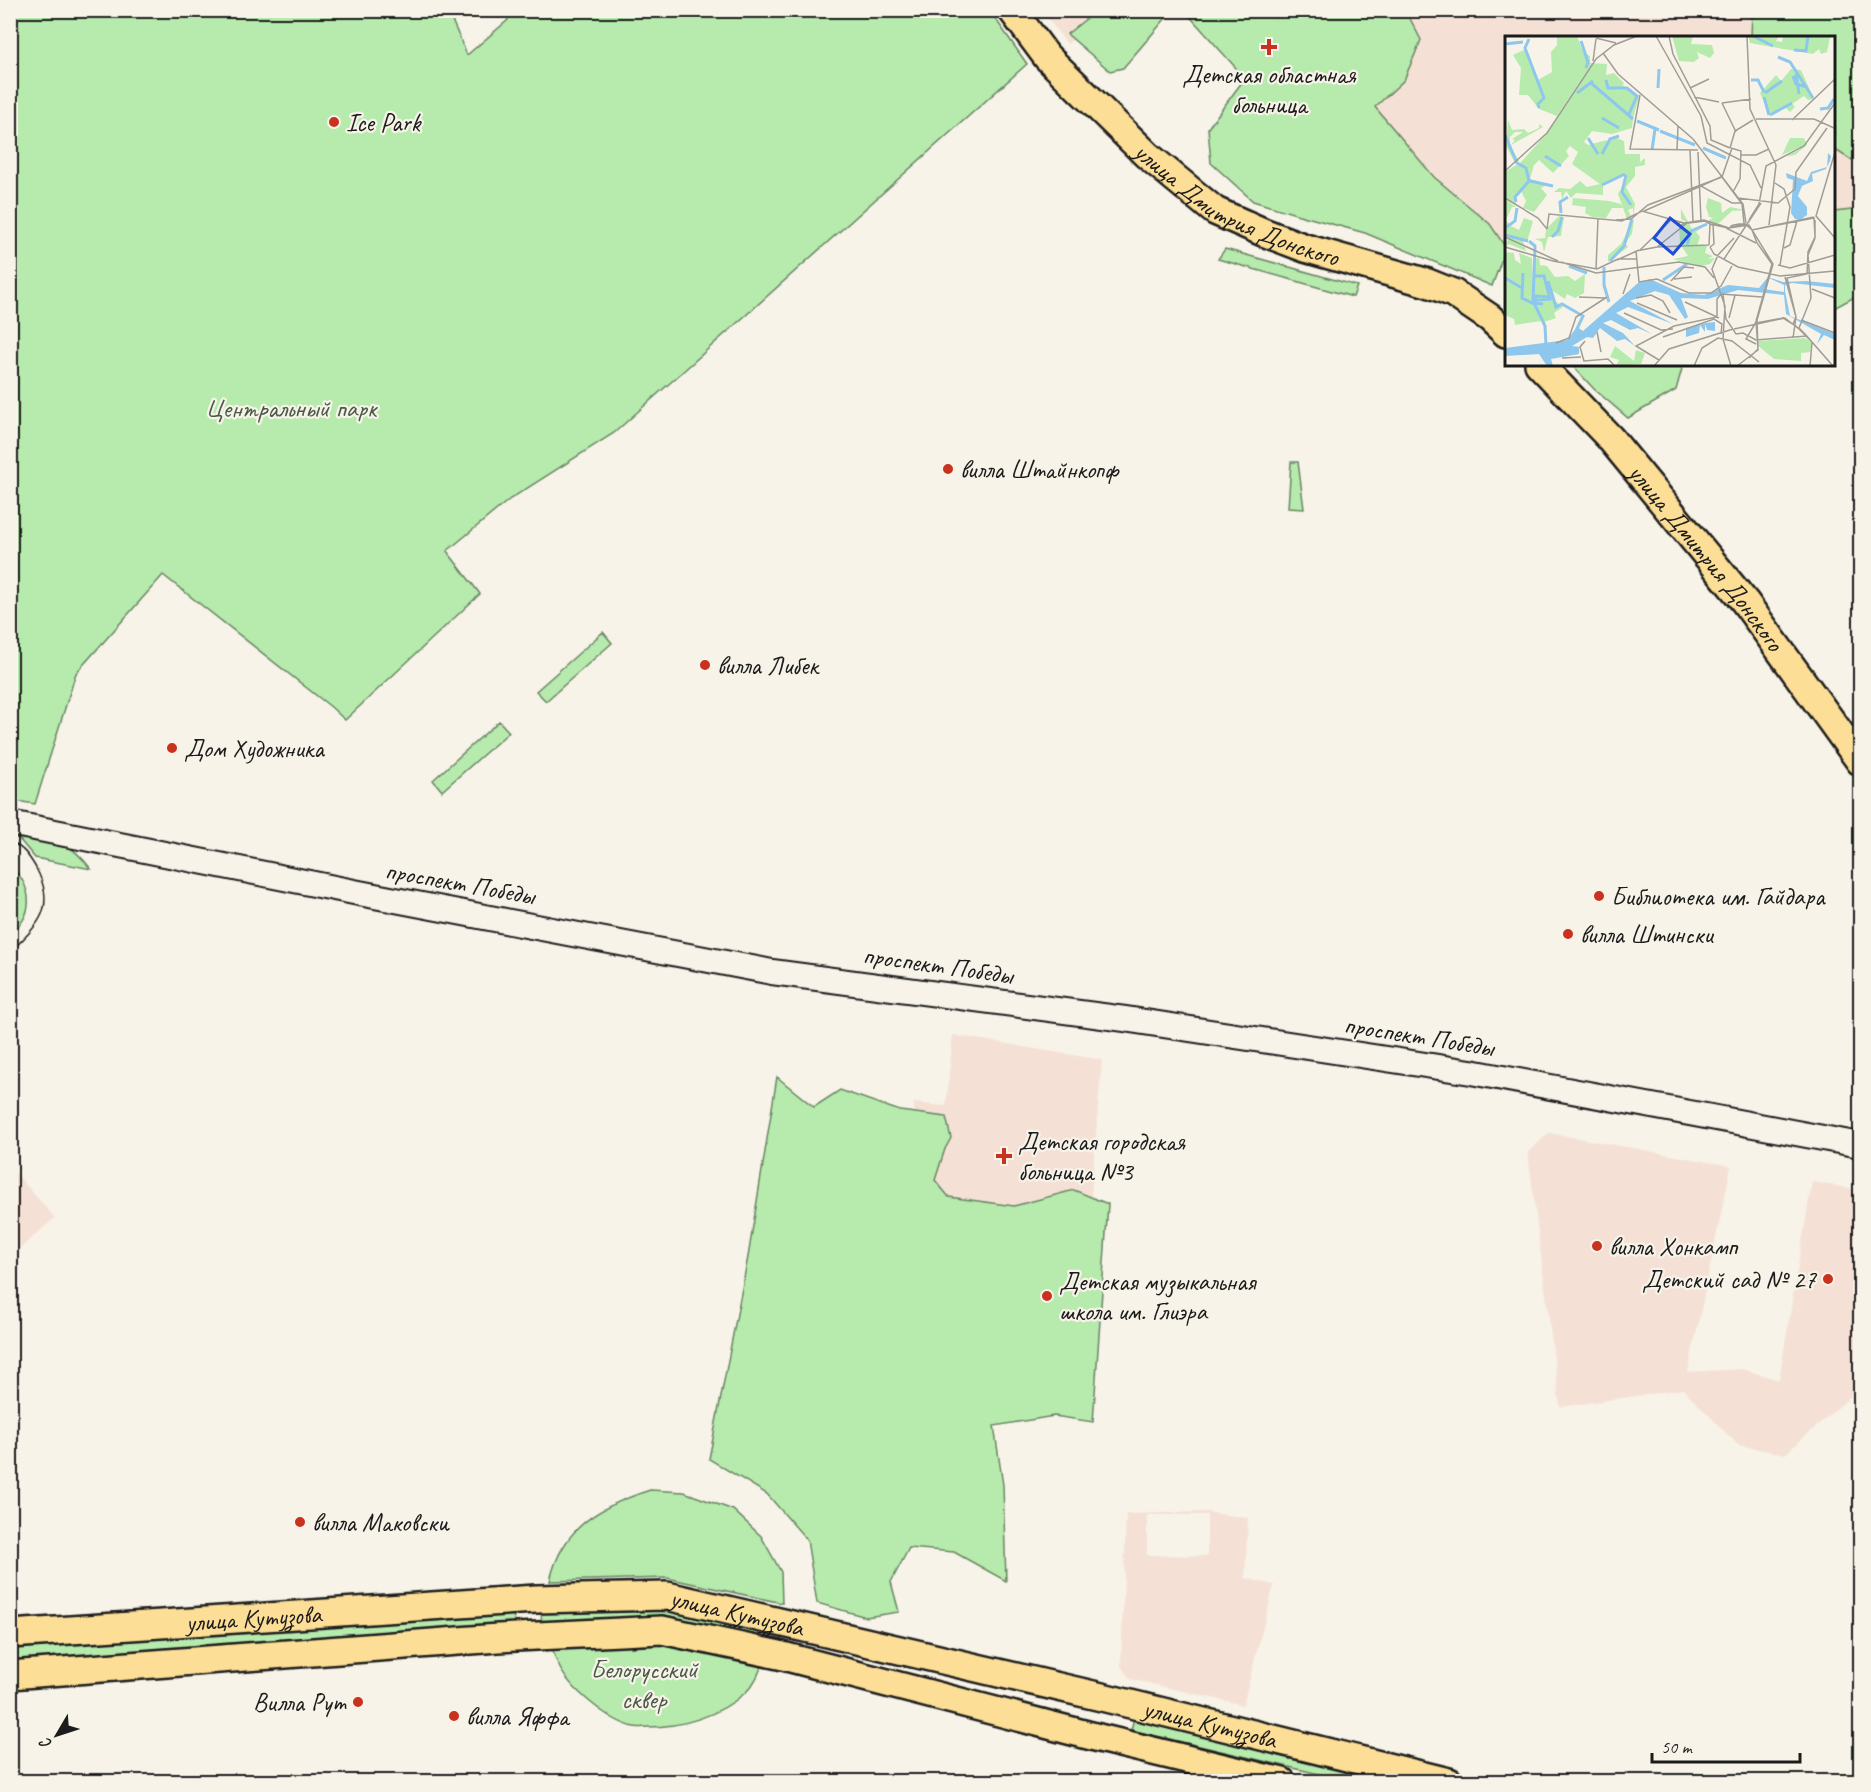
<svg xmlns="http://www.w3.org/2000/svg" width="1871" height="1792" viewBox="0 0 1871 1792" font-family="Caveat,sans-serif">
  <rect width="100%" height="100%" fill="#f7f3e8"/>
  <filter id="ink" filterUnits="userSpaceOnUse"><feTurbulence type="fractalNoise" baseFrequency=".0167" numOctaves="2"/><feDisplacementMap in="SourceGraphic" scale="12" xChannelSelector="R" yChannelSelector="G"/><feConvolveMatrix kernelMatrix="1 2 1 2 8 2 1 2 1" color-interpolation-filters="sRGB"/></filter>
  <g filter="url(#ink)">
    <path fill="#f5e0d5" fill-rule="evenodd" d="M 1042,11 L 1111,11 L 1067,44 Z
      M 1203,11 L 1860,11 L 1860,294 L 1834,308 L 1834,38 L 1506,38 L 1506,265 L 1212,152 L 1269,83 Z
      M 953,1035 L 1102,1060 L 1087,1244 L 915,1205 L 914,1103 L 946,1106 Z
      M 1549,1133 L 1731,1166 L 1688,1372 L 1742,1369 L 1779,1380 L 1812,1182 L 1860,1190 L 1860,1388 L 1785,1454 L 1738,1445 L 1683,1389 L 1560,1407 L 1528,1152 Z
      M 10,1167 L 55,1218 L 11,1256 L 10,1256 Z
      M 1206,1512 L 1248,1518 L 1245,1578 L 1274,1585 L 1243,1705 L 1130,1679 L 1121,1666 L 1126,1514 ZM 1207,1515 L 1207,1556 L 1147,1555 L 1147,1515 Z"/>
    <path fill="#b6ebad" stroke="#698464" stroke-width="1.5" d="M 10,11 L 450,11 L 451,18 L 467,55 L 508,20 L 505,11 L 990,11 L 1027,64 L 614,433 L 510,499 L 447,551 L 480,594 L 345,720 L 331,707 L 163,575 L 76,673 L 35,804 L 10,800 Z
      M 1096,11 L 1096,10 L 1172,11 L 1123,68 L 1110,71 L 1067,34 Z
      M 1185,11 L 1268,11 L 1276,18 L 1285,11 L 1406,11 L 1421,40 L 1404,80 L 1375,107 L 1434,177 L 1490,224 L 1506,248 L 1492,286 L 1365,233 L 1299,215 L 1253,201 L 1211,163 L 1208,128 L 1245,78 Z
      M 1752,11 L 1860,11 L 1860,152 L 1851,160 L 1834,149 L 1834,38 L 1751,37 Z
      M 1860,209 L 1860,294 L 1834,308 L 1834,212 Z
      M 1225,249 L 1357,286 L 1353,297 L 1218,259 Z
      M 1572,365 L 1683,365 L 1676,390 L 1628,418 L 1594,389 Z
      M 1291,462 L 1298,462 L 1304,509 L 1288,508 Z
      M 603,632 L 612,643 L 546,701 L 536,691 Z
      M 499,721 L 509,732 L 442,791 L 433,780 Z
      M 20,829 C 54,838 69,840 91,869 L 35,858 L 19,839 Z
      M 11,867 C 27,880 35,904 21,923 C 19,927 14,930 11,933 Z
      M 777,1077 L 814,1107 L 840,1090 L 900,1111 L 946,1117 L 951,1138 L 945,1149 L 935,1180 L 949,1197 L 1014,1206 L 1074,1190 L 1108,1204 L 1093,1422 L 1054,1416 L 994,1426 L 1003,1485 L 1006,1581 L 954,1552 L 909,1548 L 891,1582 L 899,1612 L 866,1617 L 817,1603 L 807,1540 L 767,1494 L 709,1459 L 748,1257 Z
      M 650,1490 L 684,1492 L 733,1510 L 761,1536 L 781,1572 L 782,1603 L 667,1578 L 550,1581 C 562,1526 601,1506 650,1490 Z
      M 671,1598 L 770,1622 L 766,1642 L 542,1624 L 540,1601 Z
      M 512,1606 L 515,1625 L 11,1668 L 10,1642 Z
      M 656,1639 L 763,1662 C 759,1673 755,1684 745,1693 C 719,1716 682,1727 648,1727 C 644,1727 638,1728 634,1727 C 609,1721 568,1688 558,1664 C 554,1657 553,1649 550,1642 Z
      M 1135,1714 L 1417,1781 L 1349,1781 L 1131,1730 Z"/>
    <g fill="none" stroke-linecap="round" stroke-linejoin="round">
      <g stroke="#1c1c1c" stroke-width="28">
        <path id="secondary" d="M 10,823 L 359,893 L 772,972 L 1125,1019 L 1471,1072 L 1860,1145"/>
      </g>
      <g stroke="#1c1c1c" stroke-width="32">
        <g id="primary">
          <path id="s1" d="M 1012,10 L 1047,57 L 1147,155 L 1215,211 L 1263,232 L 1305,248 L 1428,283 L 1453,293 L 1490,318 L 1506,333"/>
          <path id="s2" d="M 1539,364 L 1610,438 L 1745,602 L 1860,761"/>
          <path id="s3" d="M 10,1634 L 536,1599 L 667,1596 L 1106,1698 L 1449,1782"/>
          <path d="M 10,1675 L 498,1638 L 662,1630 L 779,1655 L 1103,1739 L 1282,1782"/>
        </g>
      </g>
      <use href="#secondary" stroke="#f7f3e8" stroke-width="24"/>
      <use href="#primary" stroke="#fcde96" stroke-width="27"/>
      <path stroke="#1c1c1c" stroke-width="1.5" d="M 10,842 C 23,847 29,856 36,868 C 57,908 39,924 10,952"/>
    </g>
  </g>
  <g fill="#c8321e" stroke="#f7f3e8" stroke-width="2">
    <path d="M1266 38h6v6h6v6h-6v6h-6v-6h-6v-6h6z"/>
    <circle cx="334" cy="122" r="6"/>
    <circle cx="948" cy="469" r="6"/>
    <circle cx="705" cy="665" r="6"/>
    <circle cx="172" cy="748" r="6"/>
    <circle cx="1599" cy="896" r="6"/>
    <circle cx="1568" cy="934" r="6"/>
    <path d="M1001 1147h6v6h6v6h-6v6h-6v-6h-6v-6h6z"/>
    <circle cx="1597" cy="1246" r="6"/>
    <circle cx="1828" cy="1279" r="6"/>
    <circle cx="1047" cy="1296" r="6"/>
    <circle cx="300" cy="1522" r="6"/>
    <circle cx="358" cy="1702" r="6"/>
    <circle cx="454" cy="1716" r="6"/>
  </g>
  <g text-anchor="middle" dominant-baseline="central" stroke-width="4.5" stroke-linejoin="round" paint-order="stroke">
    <g font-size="26" fill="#1c1c1c" stroke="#f7f3e8" text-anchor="start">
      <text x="1269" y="74" text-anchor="middle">Детская областная<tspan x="1269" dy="30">больница</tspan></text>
      <text x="346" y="122">Ice Park</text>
      <text x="960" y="469">вилла Штайнкопф</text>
      <text x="717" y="665">вилла Либек</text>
      <text x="184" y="748">Дом Художника</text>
      <text x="1611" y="896">Библиотека им. Гайдара</text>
      <text x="1580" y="934">вилла Штински</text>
      <text x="1018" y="1141">Детская городская<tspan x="1018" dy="30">больница №3</tspan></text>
      <text x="1609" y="1246">вилла Хонкамп</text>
      <text x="1816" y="1279" text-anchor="end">Детский сад № 27</text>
      <text x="1059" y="1281">Детская музыкальная<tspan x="1059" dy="30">школа им. Глиэра</tspan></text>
      <text x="312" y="1522">вилла Маковски</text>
      <text x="346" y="1702" text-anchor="end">Вилла Рут</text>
      <text x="466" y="1716">вилла Яффа</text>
    </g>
    <g font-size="26" fill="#1c1c1c" stroke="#f7f3e8">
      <text stroke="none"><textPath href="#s1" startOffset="303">улица Дмитрия Донского</textPath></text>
      <text stroke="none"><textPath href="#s2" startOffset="256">улица Дмитрия Донского</textPath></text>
      <text transform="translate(460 883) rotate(10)">проспект Победы</text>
      <text transform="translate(938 965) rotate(8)">проспект Победы</text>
      <text transform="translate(1419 1036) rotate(9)">проспект Победы</text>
      <text stroke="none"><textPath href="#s3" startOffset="730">улица Кутузова</textPath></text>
      <text stroke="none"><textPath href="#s3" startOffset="244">улица Кутузова</textPath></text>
      <text stroke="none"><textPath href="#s3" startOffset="1216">улица Кутузова</textPath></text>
    </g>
    <g font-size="26" fill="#4a5a48" stroke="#f7f3e8">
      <text x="291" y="408">Центральный парк</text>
      <text x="644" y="1669">Белорусский<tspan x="644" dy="30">сквер</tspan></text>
    </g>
  </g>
  <g transform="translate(1505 36)">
    <rect width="330" height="330" fill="#f7f3e8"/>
    <path d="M 52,0 L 72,0 L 78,16 L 85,20 L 85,27 L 102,28 L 101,39 L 109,37 L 119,47 L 109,62 L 118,49 L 134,61 L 128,82 L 101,58 L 128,84 L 127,92 L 107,98 L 87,95 L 79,106 L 83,109 L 102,104 L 99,114 L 105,104 L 112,102 L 119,105 L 120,118 L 135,118 L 135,126 L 140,122 L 140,129 L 130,131 L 130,140 L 121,151 L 130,168 L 128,181 L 128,172 L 123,174 L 127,182 L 122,183 L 113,158 L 122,143 L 117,139 L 98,149 L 98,159 L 71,157 L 66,162 L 61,155 L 57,163 L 56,156 L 49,156 L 54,152 L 65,153 L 75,145 L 82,151 L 95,148 L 67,128 L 73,116 L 65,110 L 61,115 L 64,120 L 48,137 L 34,124 L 29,129 L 25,143 L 43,148 L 36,152 L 42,159 L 29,176 L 18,172 L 21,165 L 16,155 L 10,162 L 11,168 L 0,162 L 0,136 L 16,126 L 44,95 L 86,29 L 52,80 L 34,73 L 23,59 L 14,59 L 16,32 L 8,19 L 21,13 L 33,44 L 47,36 L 46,16 L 52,9 ZM 167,0 L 188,0 L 186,8 L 207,9 L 209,17 L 205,22 L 192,16 L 194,22 L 189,26 L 174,25 ZM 243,0 L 274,0 L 271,5 L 277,6 L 278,0 L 325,1 L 322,16 L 316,18 L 314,13 L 308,18 L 245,7 ZM 286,33 L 296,34 L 309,63 L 303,64 L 299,60 L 287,68 L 290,71 L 285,76 L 279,70 L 264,78 L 255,57 L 271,39 L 276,45 ZM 3,84 L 7,94 L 19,93 L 23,97 L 34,92 L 34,88 L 38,91 L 6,109 L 10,104 L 7,103 L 18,96 L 10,96 L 5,101 L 5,110 L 14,125 L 9,125 L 1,110 ZM 285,102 L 299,102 L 302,109 L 290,119 L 284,120 L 282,120 L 294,114 L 298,110 L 277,119 ZM 68,162 L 104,165 L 116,168 L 118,172 L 107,172 L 101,182 L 87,181 L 80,177 L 81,171 L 67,169 ZM 203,162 L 216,167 L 217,177 L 225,171 L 240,174 L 227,175 L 214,187 L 205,188 L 204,184 L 208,182 L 204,181 L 201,171 ZM 0,163 L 11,171 L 7,171 L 1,184 L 6,190 L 14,194 L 19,182 L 28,185 L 22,206 L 18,205 L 21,215 L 4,208 L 0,210 L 5,200 L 0,198 ZM 176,173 L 187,193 L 202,188 L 191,196 L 195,201 L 192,210 L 202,210 L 200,217 L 208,220 L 203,223 L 210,222 L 205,228 L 196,230 L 168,223 L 183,220 L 175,208 L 174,187 L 175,190 L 181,186 L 176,183 ZM 54,180 L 59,181 L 56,200 L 43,201 L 39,216 L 37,206 L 30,203 L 40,202 L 41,193 ZM 129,183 L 127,198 L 120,207 L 123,211 L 103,226 L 103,219 L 116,208 ZM 0,216 L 9,217 L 10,224 L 16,228 L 14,217 L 27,222 L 28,266 L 36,285 L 10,289 L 9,283 L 0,279 ZM 34,221 L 35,229 L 42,230 L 50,241 L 63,240 L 70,245 L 80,238 L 79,257 L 70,262 L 62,258 L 60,263 L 48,255 L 49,264 L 58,271 L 49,277 L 51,282 L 39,286 L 29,266 L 28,225 ZM 300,302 L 307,306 L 305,316 L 296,317 L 296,325 L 269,323 L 252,309 L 252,305 ZM 110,310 L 129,325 L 131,314 L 140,317 L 136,328 L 111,330 L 114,324 L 105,321 Z" fill="#b6ebad"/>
    <path d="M 323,117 L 326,120 L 325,125 L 321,133 L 307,138 L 308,145 L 297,150 L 293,160 L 302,171 L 302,179 L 295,184 L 290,183 L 286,177 L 288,144 L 282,142 L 281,137 L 302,145 L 306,136 L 322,131 ZM 263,241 L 278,246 L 301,245 L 330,248 L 330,252 L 287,247 L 280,249 L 280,255 L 285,280 L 330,298 L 330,304 L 319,299 L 312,308 L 316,298 L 281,278 L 279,259 L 233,254 L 203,263 L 176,262 L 183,281 L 180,283 L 164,259 L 150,255 L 125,265 L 168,288 L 123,271 L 111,277 L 147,298 L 133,292 L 125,294 L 106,284 L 98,287 L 118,297 L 130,310 L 120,303 L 112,305 L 95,292 L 88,302 L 82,301 L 67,310 L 74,311 L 74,318 L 46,323 L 48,330 L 42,330 L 34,318 L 0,320 L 0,312 L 62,304 L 72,291 L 78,295 L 133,247 L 145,243 L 176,257 L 199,259 L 223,249 L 254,252 ZM 264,242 L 279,249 L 279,256 L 259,253 ZM 210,286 L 210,295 L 202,294 L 200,288 L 200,296 L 195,289 L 194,297 L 181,301 L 181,292 L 201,287 Z" fill="#8ec7ed" fill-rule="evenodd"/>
    <path fill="none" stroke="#8ec7ed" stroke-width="3" d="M 248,0 L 268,10M 24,3 L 20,12 L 39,62 L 33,68 L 34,72M 76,5 L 83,26 L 81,32M 0,8 L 18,6M 289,14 L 301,15 L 303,0M 273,21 L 285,26 L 308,62M 291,38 L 294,58M 288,40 L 291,48 L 302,51M 101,44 L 103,52 L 122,52 L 132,60 L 124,78M 246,44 L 253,44 L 259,56M 86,47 L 128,83M 153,52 L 154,33M 72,57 L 88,45M 260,57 L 277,45M 259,61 L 264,79M 315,73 L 323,72 L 329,63M 265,79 L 287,67M 97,82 L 114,92M 132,85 L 154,94M 155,95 L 190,109M 0,99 L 12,127 L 21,132 L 24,145M 83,102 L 93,118M 198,112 L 221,122M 147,114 L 150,93M 97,118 L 105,103 L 114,100M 40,120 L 56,130M 121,139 L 117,156 L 126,169M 25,145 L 48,150M 97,149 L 120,138M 11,166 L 10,161 L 24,145M 56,177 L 55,166 L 63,161M 0,192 L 10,185 L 12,172M 0,199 L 23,205M 47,201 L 53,195 L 57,181M 24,205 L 30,210 L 28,265 L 40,290 L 41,309M 182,209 L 186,195 L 202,188M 105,225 L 119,210 L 127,183M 64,230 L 82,237M 99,231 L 99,249 L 104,266M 18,237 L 17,262 L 31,269M 0,242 L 17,252M 158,244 L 182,228M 43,245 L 51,271 L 57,268 L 78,280 L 71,295M 30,264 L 45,263 L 39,240 L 30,240M 38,268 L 31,267 L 30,260 L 44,261"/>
    <path fill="none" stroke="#9f9d96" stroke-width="1.5" d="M 151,0 L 196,80 L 202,107 L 245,129 L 256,152M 164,0 L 168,18 L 205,90 L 206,104 L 225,112M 242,0 L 245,73 L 271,129 L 264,189M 91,2 L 111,7M 98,17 L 113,38 L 188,103 L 238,168 L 241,187M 88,25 L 91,3M 185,52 L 204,43M 135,59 L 125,113 L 193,114M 189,61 L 214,66M 217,67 L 231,96M 217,67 L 246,63M 251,83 L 309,83 L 329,92M 287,84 L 330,43M 330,84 L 330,107M 225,112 L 230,95 L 248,84M 226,112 L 236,115 L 235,143 L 228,156M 172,114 L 173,90M 185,114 L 188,186M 193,116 L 196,185M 330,116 L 311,180 L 330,202M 236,119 L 251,119 L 264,113M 0,135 L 42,97 L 91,23 L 109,9 L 132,0M 217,141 L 227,112M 270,147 L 279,153 L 285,171 L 275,229M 196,150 L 218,140M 0,162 L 33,182 L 42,193M 233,162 L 273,167 L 290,153 L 291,136 L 322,92M 139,175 L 196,150 L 227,167 L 237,167M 111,184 L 126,183 L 143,169 L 217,141 L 237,168 L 239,187 L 247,194 L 309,182 L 310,201 L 303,216 L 302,238 L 282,242 L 291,281 L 288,288M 244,184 L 254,168 L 261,130 L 299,110 L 330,67M 241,188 L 234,188 L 229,189 L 228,189 L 226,190 L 225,192 L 224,192 L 212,188 L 210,188 L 207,189 L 205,188 L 204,187 L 200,185 L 194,185 L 184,187 L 180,187 L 175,190 L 174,187 L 175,186 L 178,187 L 184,187 L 200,185 L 205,188 L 223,192 L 241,188M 221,192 L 251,207M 42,193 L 44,178 L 117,185 L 137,175 L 179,187 L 199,184 L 224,192 L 244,189 L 268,228 L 252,284 L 253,314 L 232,330M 247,194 L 309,181M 0,201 L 53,225M 204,209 L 205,188M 0,211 L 48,225 L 92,233 L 113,223 L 132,223M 152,211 L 204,209M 205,211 L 209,218 L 233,231 L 275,240 L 330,235M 205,211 L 209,208 L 208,188M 279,212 L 285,209 L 292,185M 135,214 L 167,183M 131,215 L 134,246 L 152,243 L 184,257 L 206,257 L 216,250 L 227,230M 131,215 L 152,211 L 182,187M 219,223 L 256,167M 112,224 L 134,214M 56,226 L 91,237 L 174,226 L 200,231 L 209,242M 273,229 L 285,232 L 330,219M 91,233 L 93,182M 280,241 L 291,281 L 288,302M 169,243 L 187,241M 166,245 L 179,231 L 189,232M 307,253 L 330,262M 118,258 L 125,238M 218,258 L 221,283 L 231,298 L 238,297 L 251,304 L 302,300M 74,261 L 100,262M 131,262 L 146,259 L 158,265 L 165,277M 180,266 L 214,282M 132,267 L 172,284M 119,277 L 156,294 L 168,293M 224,282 L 230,259M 296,284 L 330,297M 251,286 L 241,303 L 251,308M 251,287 L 278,282 L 291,290 L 307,306 L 305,330M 229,293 L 280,282 L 294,293M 92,296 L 96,316M 300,298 L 328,330M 301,299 L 294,292 L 306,262 L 303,219 L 310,202 L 310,184M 158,301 L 209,283 L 217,288 L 216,298M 80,305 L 75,311 L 79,325 L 103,323 L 110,330M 51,307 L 64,302 L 71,281 L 102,261M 57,322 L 76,321M 244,322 L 253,313 L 251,285 L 267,228 L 252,207 L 247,194M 154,324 L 131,310 L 169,290 L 212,281 L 212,263 L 216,258 L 257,261M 149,330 L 164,313 L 228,293M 189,330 L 197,312 L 213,302 L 227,305 L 254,326M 226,330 L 218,303 L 220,270 L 207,233 L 213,219 L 229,202M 305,330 L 307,306"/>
    <path fill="#1d4ed8" fill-opacity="0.15" stroke="#1d4ed8" stroke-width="3" d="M 165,182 L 185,198 L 168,218 L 149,202 Z"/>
    <rect width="330" height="330" fill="none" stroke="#1c1c1c" stroke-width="3"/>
  </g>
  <rect width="1871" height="1792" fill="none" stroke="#f7f3e8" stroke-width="36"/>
  <rect x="18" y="18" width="1835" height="1756" fill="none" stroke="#1c1c1c" stroke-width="2" filter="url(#ink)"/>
  <g transform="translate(57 1735) rotate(231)" stroke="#f7f3e8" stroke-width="4.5" paint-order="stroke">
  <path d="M0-4.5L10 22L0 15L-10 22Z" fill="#1c1c1c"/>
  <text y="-9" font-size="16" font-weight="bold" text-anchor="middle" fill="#1c1c1c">С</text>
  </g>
  <path d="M1652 1753v9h148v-9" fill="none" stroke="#1c1c1c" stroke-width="3"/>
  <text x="1661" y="1753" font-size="18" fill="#1c1c1c" stroke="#f7f3e8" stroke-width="4.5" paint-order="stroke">50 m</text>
</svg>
